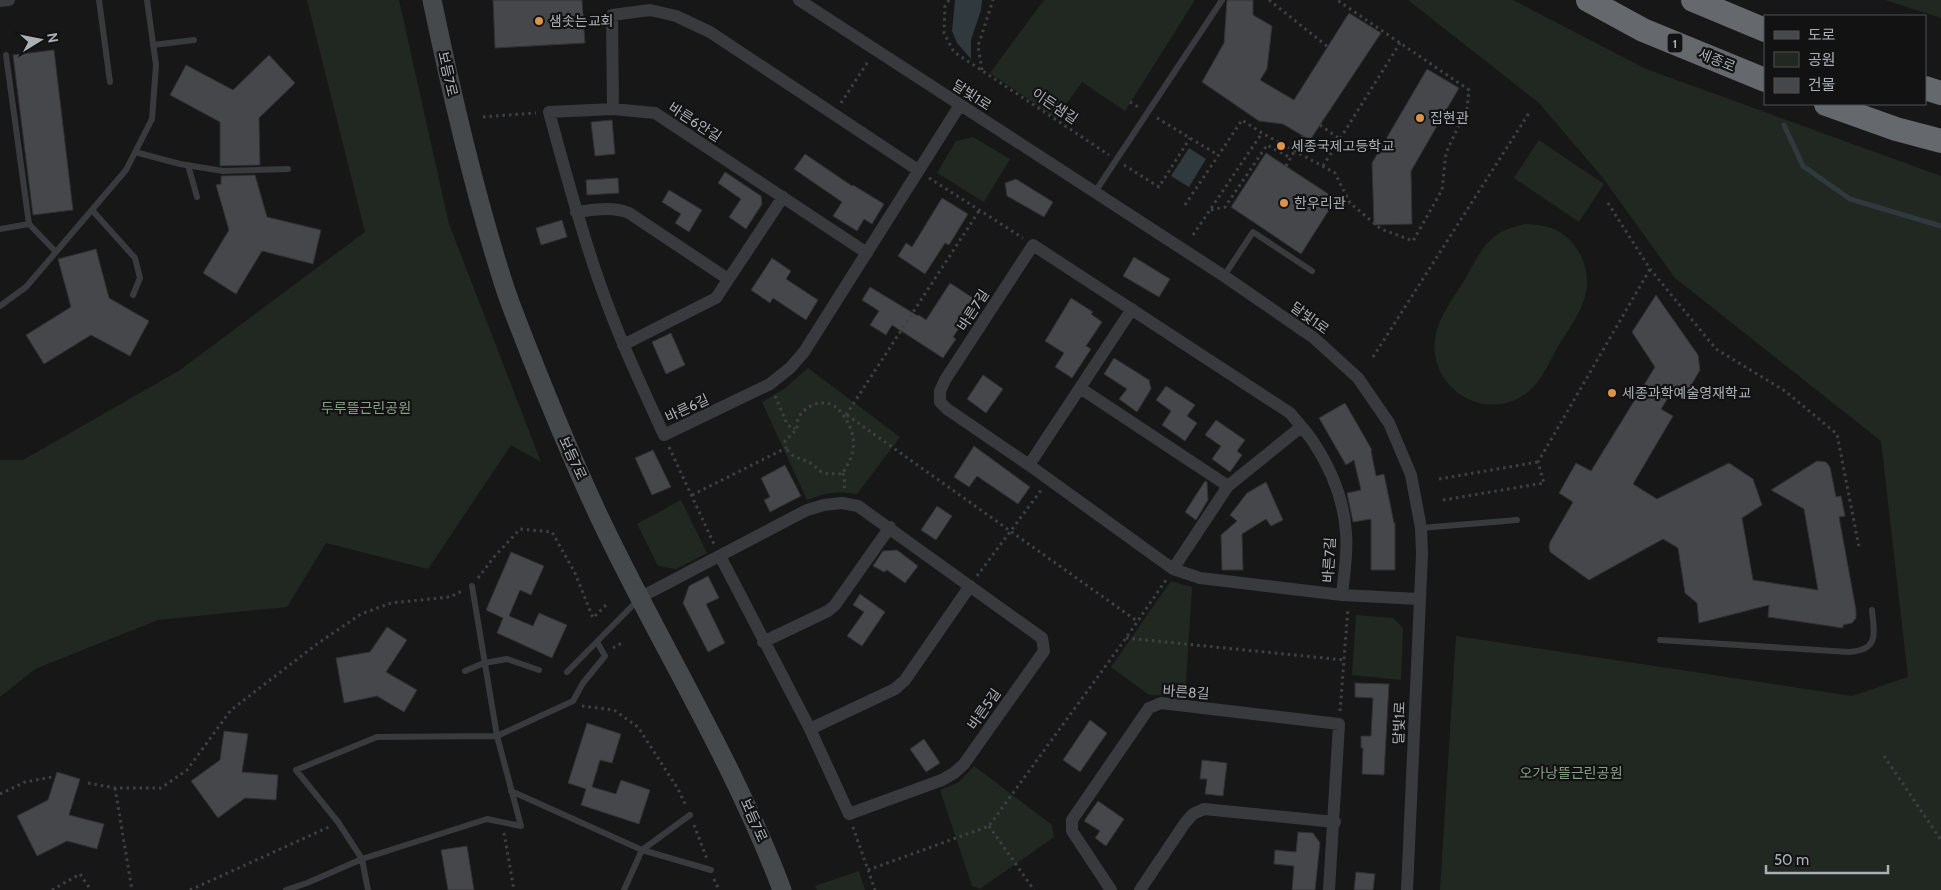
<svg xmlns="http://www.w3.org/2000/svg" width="1941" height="890" viewBox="0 0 1941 890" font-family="Cabin,'Noto Sans KR',sans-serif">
  <rect width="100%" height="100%" fill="#171718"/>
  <path fill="#212821" d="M 307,0 L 399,0 L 449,224 L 541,462 L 511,445 L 428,569 L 326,543 L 287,607 L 158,620 L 35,669 L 0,697 L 0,460 L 23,460 L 180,370 L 365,232 Z
    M 1044,0 L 1195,0 L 1125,111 L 1082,82 L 1056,118 L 990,73 Z
    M 1408,0 L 1513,0 L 1646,69 L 1941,176 L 1941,890 L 1440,890 L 1456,636 L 1852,696 L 1908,677 L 1881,441 L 1675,278 L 1603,178 L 1539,103 Z
    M 1885,0 L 1941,0 L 1941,18 Z
    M 973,137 L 1010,159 L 984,202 L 937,173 L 956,141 Z
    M 1539,140 L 1604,184 L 1579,222 L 1514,178 Z
    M 1525,224 C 1536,225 1547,225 1558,231 C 1578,242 1591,269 1586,292 C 1582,312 1568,330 1558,346 C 1550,361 1542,380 1529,391 C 1515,403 1494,408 1476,402 C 1448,393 1429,365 1436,334 C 1440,315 1454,297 1464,281 C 1473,266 1480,248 1494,237 C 1503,229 1513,227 1525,224 Z
    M 808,368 L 900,437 L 857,494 C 837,491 827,492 807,500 L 762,402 L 784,389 Z
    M 681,500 L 707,553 L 676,569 L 658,566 L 637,524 Z
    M 1171,581 L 1192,587 L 1185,696 L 1149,695 L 1111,667 Z
    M 1356,615 L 1393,618 L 1403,628 L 1401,680 L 1352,675 Z
    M 974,766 L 1052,825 L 1054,837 L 980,889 L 972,886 L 940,790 L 959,782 Z
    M 859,871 L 865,890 L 817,890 L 815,886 Z"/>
  <path fill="#30393d" d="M 955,0 L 982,0 L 981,10 L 971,40 L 971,59 L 957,43 L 952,31 Z
    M 1189,148 L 1206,159 L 1189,187 L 1171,176 Z"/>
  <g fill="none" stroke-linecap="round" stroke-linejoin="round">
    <path stroke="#30393d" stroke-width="5" d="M 1784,125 L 1803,166 L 1850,199 L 1941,226"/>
  </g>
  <path fill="#46474a" stroke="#313134" d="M 493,0 L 582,0 L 585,43 L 495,48 Z
    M 1227,0 L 1253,0 L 1253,15 L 1272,26 L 1267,69 L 1260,80 L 1294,100 L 1349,13 L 1381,33 L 1310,140 L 1283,124 L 1259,121 L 1202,82 L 1224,43 Z
    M 54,50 L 73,210 L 33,215 L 13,55 Z
    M 269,55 L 295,83 L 259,118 L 260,165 L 220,166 L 220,122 L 170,95 L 186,65 L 233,90 Z
    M 1427,69 L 1459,88 L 1411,171 L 1412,224 L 1374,225 L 1372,163 Z
    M 612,120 L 615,154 L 595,156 L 591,122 Z
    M 1266,153 L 1336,199 L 1301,254 L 1231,207 Z
    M 805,154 L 852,186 L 853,185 L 884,204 L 872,224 L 864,219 L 857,231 L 833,216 L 842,202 L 794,169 Z
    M 725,172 L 761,196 L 762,204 L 746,229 L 729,217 L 741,199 L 718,183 Z
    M 255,175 L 267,217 L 321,230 L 313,264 L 262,251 L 236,294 L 203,273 L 229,230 L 216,185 L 221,184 L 221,176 Z
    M 618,178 L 619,193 L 587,195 L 586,180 Z
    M 1016,179 L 1053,202 L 1044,217 L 1007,196 L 1005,183 Z
    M 669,190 L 702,210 L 689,232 L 675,223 L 681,214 L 662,202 Z
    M 942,198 L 968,214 L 949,245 L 945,243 L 925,274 L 898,256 L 906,243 L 912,247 Z
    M 562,220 L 567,237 L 541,245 L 536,228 Z
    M 96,249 L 109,298 L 149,321 L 130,356 L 91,335 L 44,364 L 26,335 L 71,307 L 58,259 Z
    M 1134,257 L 1170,279 L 1159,297 L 1123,276 Z
    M 772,258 L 791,271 L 786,279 L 818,300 L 806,320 L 773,298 L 770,303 L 751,290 Z
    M 950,283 L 973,298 L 969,305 L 973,307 L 953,337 L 956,339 L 943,358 L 892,325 L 886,335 L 870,325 L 879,311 L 862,300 L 870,287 L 918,316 L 919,315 L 926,320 Z
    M 1656,295 L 1698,355 L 1700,370 L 1686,394 L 1675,387 L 1661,409 L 1673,416 L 1633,484 L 1657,499 L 1729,463 L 1753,479 L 1762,505 L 1742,518 L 1753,580 L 1818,590 L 1804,509 L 1771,490 L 1817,461 L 1826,462 L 1830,467 L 1836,497 L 1841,496 L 1845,516 L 1839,517 L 1856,610 L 1856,618 L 1852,623 L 1843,625 L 1843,628 L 1768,617 L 1769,605 L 1699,623 L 1697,603 L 1685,593 L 1678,548 L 1663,539 L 1589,580 L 1550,552 L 1549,547 L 1550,542 L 1573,502 L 1559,493 L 1576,463 L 1591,471 L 1655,367 L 1632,332 Z
    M 1071,298 L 1093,312 L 1091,314 L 1102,322 L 1086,346 L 1091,349 L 1072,378 L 1055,367 L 1064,353 L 1045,341 Z
    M 671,333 L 685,365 L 666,374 L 652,342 Z
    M 1114,358 L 1149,380 L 1151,389 L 1137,412 L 1119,399 L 1127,389 L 1104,374 Z
    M 983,375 L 1003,389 L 986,413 L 967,399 Z
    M 1166,386 L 1195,405 L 1187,416 L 1197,423 L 1185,441 L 1162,425 L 1171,411 L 1156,400 Z
    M 1345,403 L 1372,450 L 1371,451 L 1376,476 L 1384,474 L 1394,523 L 1395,523 L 1395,570 L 1371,570 L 1371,519 L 1353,522 L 1347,493 L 1361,490 L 1354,460 L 1346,465 L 1319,418 Z
    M 1216,420 L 1245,440 L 1237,451 L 1242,455 L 1230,472 L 1212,459 L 1221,446 L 1205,435 Z
    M 974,446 L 1030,487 L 1018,504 L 977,476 L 969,487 L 954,477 Z
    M 653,450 L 671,487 L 652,495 L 635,458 Z
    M 785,465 L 801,496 L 770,512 L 764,500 L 770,497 L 761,478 Z
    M 1205,481 L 1207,482 L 1208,500 L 1196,520 L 1185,512 Z
    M 1266,482 L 1283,520 L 1271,526 L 1266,519 L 1242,534 L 1243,570 L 1222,570 L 1221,535 L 1237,521 L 1230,515 L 1247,493 Z
    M 937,506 L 952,516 L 936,540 L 921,530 Z
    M 897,550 L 918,566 L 905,583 L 887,570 L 884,572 L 873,566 L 883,551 Z
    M 511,552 L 544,566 L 531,595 L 520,590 L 509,616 L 533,626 L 539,613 L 567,625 L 552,658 L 497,633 L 503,618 L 486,610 Z
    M 708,576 L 719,598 L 706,604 L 725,643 L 708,652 L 683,603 L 689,586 Z
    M 860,594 L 885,612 L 862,646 L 847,636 L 864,612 L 853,605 Z
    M 387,627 L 407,640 L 386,672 L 417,690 L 404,712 L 377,696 L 344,703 L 336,658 L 370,652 Z
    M 1355,683 L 1389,684 L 1384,775 L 1362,774 L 1363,748 L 1361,748 L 1361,736 L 1371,736 L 1373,698 L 1355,697 Z
    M 1090,720 L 1107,733 L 1080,772 L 1063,760 Z
    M 587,723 L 621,734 L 612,763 L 600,760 L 592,787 L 616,794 L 621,780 L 650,790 L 639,824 L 581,805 L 586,789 L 568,783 Z
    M 224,731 L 248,734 L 242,772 L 278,775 L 276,800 L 245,798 L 218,818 L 191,781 L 220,760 Z
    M 924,739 L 940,763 L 926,772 L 910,749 Z
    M 1202,760 L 1227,763 L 1223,796 L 1205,794 L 1207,779 L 1200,779 Z
    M 57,772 L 80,779 L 69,815 L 104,824 L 97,849 L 67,841 L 37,856 L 17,816 L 48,800 Z
    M 1098,801 L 1124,819 L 1106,846 L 1095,838 L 1100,831 L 1084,821 Z
    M 1298,832 L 1313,833 L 1320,843 L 1315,890 L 1292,890 L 1294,866 L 1274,864 L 1275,850 L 1296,852 Z
    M 467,846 L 474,890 L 448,890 L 441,850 Z
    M 1356,872 L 1375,874 L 1373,890 L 1354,890 Z"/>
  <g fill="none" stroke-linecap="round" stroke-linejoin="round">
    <path stroke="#3e4144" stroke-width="3" stroke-dasharray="2.5 4" stroke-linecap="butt" d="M 949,0 L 945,6 L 944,33 L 954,52 L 1109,155
      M 1269,0 L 1328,47
      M 982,70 L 978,46 L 993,0
      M 1130,102 L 1138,107
      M 841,103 L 869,60
      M 483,117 L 536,113
      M 1157,118 L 1218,155
      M 1320,125 L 1354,149 L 1381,149
      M 1124,165 L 1159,187 L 1190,138
      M 1323,166 L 1400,43
      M 929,178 L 1023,238
      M 1608,203 L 1650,269 L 1716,349 L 1785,391 L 1837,434 L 1859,547
      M 1185,205 L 1242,120 L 1262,133 L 1335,173 L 1350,203 L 1381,229 L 1413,241 L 1442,190 L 1446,153 L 1467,108 L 1469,90 L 1337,0
      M 1211,210 L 1225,207 L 1267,145 L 1291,158
      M 1193,235 L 1262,133
      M 1373,357 L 1529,113
      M 775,396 L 787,424 L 793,429 L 795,428
      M 846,415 L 979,211
      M 847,415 L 1137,621
      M 669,447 L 714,544
      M 843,473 L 845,483 L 844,491
      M 1439,479 L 1538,462
      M 692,495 L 786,448 L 785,441 L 797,429 C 797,425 797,421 799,417 C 805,405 824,398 836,407 C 840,410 843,415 846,419 C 858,440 855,454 842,474 C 835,473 828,475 822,472 C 818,470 816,467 812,464 C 802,457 793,460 786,448
      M 1443,500 L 1544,483 L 1538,462 L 1650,269
      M 977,576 L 1042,489
      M 478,578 L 494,557 L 520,529 L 552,532 L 575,573 L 593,618 L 606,605
      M 1126,638 L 1344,660
      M 613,648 L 622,643
      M 582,706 L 614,710 L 638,727 L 678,789 L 686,806
      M 1340,711 L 1348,608
      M 1884,756 L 1941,840
      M 88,783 L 115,788 L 161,788 L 187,770 L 231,710 L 317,644 L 361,614 L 391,603 L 450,597 L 462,591
      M 115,788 L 132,890
      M 0,794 L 25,782 L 52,777
      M 694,825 L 707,859
      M 989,826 L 1034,890
      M 853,827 L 875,890
      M 504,833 L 514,890
      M 868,870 L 989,826 L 1126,638 L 1166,580
      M 714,879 L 719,890
      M 52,890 L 80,874 L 91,890
      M 190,890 L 329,827"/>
    <path stroke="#383a3d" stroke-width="6" d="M 99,0 L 110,82
      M 153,45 L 194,40
      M 6,55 L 29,224
      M 135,152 L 180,164 L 223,171 L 288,169
      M 188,165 L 197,197
      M 1095,192 L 1222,0
      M 92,210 L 135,258 L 140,278 L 133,295
      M 0,229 L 29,224 L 56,252
      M 1224,276 L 1253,232 L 1312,271
      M 0,306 L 26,287 L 126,170 L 152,119 L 156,65 L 147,0
      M 1421,528 L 1517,520
      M 1660,640 L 1849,652 C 1880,650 1874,633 1872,610
      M 465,671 L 484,663 L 507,659 L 539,670
      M 567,672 L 638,600
      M 511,791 L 642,850 L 711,870
      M 286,890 L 307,883 L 362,859 L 338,822 L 296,770 L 377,737 L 497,736 L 573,701 L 583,683 L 605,656 L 597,642
      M 368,890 L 362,859 L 487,819 L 521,826 L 497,736 L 472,586
      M 624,890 L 642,850 L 690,815"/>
    <path stroke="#383a3d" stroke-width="12" d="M 799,0 L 1224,276 L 1314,338 L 1358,378 L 1389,423 L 1411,475 L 1421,528 L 1422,554 L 1407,890
      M 0,1 L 9,0
      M 613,109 L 612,15 L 650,10 L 676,16 L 710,32 L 918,170
      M 576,212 C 594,210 612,206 629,213 L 728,279
      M 867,253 L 655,113 L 613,109 L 549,112 C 565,170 580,228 600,284 C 618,336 641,385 664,435 L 770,384 L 790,368 L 804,352 L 960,105
      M 623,345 L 716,298 L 783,197
      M 1080,388 L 1228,486
      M 1029,465 L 1132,309
      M 1173,569 L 1228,486 L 1301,427
      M 1342,595 C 1344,574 1348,553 1346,533 C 1344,501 1331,469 1314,443 C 1307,432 1298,423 1290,413 L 1033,245 L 945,380 L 940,391 L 940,402 L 947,409 L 1029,465 L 1173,569 L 1200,578 L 1342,595 L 1419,599
      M 641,597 L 807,510 L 824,505 L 842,503 L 858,506 L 1042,638 L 1044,651 L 964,764 L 954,773 L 942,780 L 849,814 L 810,729 L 720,556
      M 763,642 L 828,611 L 835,605 L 890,527
      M 810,729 L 895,689 L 905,680 L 970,586
      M 1111,890 L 1072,831 L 1072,820 L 1149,708 L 1161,703 L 1339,724 L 1329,890
      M 1140,890 L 1185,823 L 1193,814 L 1204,809 L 1335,822"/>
    <path stroke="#46494c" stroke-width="19" d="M 432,0 C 452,96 474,192 504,285 C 511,307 520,328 528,349 C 552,410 577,471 606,531 C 664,651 735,765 782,890"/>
    <path stroke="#65686d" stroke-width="24" d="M 1588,0 L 1643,30 L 1765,80
      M 1693,0 L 1765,30
      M 1925,88 L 1941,93
      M 1826,104 L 1896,129 L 1941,141"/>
    <path stroke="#3e4144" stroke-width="3" stroke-dasharray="2.5 4" stroke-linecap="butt" d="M 1286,166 L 1303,136"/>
  </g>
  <g fill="#dc934b" stroke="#121213" stroke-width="2">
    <circle cx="539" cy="21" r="5"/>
    <circle cx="1420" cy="118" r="5"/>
    <circle cx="1281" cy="146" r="5"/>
    <circle cx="1284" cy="203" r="5"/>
    <circle cx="1612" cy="393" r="5"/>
  </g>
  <g text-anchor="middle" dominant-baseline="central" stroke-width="4.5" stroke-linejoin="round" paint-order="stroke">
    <rect fill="#121213" stroke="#7c8185" stroke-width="1" x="1667.5" y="33.5" width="15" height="19" rx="4"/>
    <g font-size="12" font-weight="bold" fill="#aab0b6">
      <text x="1675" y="43">1</text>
    </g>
    <g font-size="14" fill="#aab0b6" stroke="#121213" text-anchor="start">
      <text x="549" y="21">샘솟는교회</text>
      <text x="1430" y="118">집현관</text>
      <text x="1291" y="146">세종국제고등학교</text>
      <text x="1294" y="203">한우리관</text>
      <text x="1622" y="393">세종과학예술영재학교</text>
    </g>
    <g font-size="14" fill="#aab0b6" stroke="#121213">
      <text transform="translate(1717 60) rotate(22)">세종로</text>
      <text transform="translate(448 74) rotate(77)">보듬7로</text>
      <text transform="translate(972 95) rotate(33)">달빛1로</text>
      <text transform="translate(1055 106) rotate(34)">이든샘길</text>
      <text transform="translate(695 122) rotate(33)">바른6안길</text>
      <text transform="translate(973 310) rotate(-57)">바른7길</text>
      <text transform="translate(1310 318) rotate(36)">달빛1로</text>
      <text transform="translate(687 408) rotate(-25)">바른6길</text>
      <text transform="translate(573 458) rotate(65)">보듬7로</text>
      <text transform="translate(1329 560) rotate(-87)">바른7길</text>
      <text transform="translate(1186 692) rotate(4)">바른8길</text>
      <text transform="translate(984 709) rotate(-55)">바른5길</text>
      <text transform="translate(1399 723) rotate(-88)">달빛1로</text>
      <text transform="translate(754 820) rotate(66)">보듬7로</text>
    </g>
    <g font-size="14" fill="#869f84" stroke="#121213">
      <text x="366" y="408">두루뜰근린공원</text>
      <text x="1571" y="773">오가낭뜰근린공원</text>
    </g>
  </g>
  <rect x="1764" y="15" width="162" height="90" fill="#121213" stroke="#4f5154"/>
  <rect x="1774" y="31" width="25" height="8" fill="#46494c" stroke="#4f5154"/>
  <text x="1808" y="40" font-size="15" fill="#aab0b6">도로</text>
  <rect x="1774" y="52" width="25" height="15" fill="#212821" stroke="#4f5154"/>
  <text x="1808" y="65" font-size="15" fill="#aab0b6">공원</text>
  <rect x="1774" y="78" width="25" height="15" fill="#46474a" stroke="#4f5154"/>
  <text x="1808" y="90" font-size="15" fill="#aab0b6">건물</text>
  <g transform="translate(40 40) rotate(80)" stroke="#121213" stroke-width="4" paint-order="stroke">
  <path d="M0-4L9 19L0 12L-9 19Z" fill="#aab0b6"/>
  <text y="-8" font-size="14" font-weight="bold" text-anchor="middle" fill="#aab0b6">N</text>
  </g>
  <path d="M1766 865v8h122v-8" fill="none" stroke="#aab0b6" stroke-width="2.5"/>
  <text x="1774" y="865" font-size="15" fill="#aab0b6" stroke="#121213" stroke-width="4" paint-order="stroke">50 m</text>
</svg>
